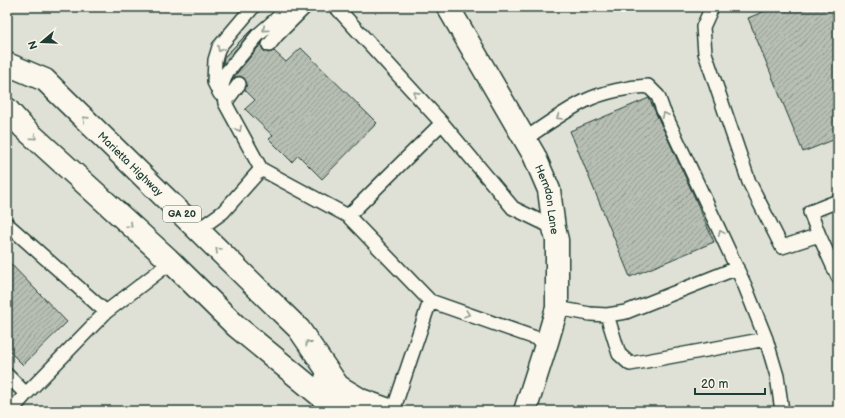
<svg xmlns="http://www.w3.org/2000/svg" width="845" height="418" viewBox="0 0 845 418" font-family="'Balsamiq Sans',sans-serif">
  <defs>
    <pattern id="building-hatch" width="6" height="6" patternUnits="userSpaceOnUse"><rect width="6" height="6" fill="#b7beb3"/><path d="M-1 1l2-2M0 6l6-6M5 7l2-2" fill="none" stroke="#949c92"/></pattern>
  </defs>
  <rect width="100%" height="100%" fill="#f2f0e5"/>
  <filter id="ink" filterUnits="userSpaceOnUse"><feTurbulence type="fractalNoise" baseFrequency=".025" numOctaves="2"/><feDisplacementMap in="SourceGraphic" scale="8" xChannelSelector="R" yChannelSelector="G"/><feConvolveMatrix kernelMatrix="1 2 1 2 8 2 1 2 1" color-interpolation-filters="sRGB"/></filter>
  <g filter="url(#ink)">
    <path fill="#e0e1d6" d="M 7,7 L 838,7 L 838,411 L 7,411 Z"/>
    <path fill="url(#building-hatch)" stroke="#1f3d34" d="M 775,7 L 838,7 L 838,138 L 803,152 L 748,18 Z
      M 252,29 L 253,29 L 223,65 L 224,57 Z
      M 261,44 L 262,48 L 264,51 L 268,53 L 274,51 L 286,62 L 301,48 L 377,123 L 322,179 L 298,155 L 292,162 L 269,139 L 273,136 L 245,109 L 255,100 L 245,90 L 247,84 L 244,78 L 240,76 L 233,78 Z
      M 649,98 L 694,196 L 714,242 L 630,277 L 570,131 Z
      M 7,260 L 67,322 L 23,365 L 7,349 Z"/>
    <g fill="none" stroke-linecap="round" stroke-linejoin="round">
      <g stroke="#1f3d34" stroke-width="16">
        <path id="lane" d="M 336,7 L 442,123 L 513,208 L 554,228
          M 712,7 L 703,27 L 705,53 L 749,182 L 782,247 L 819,235 L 838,277
          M 269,45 L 277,35 L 305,7
          M 239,84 L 225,103 L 261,169
          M 220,94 L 214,82 L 215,60 L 219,47 L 253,7
          M 225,103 L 222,85 L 227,72 L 258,35 L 282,14 L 297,7
          M 525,139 C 544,126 565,111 585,101 C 603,92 629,87 648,86 L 658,96 L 663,110 L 714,219 L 745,286 L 766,339 L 777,376 L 782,411
          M 348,216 L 442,123
          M 7,224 L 106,312
          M 198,230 L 223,212 L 261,169 L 348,216 L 430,301 L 547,342
          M 819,235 L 810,212 L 838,201
          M 557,308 L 590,314 L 607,315 L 626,312 L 737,268
          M 607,315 L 619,354 L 630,364 L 766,339
          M 7,375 L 26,394
          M 11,411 L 26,394 L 106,312 L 171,262
          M 393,411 L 430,301"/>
      </g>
      <g stroke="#1f3d34" stroke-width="25">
        <g id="street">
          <path id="s1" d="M 448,7 L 534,155 L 549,190 L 554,228 L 557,240 L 557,308 L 547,342 L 525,411"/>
        </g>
      </g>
      <g stroke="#1f3d34" stroke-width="25">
        <g id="primary">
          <path id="s2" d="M 7,64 L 45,80 L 299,329 L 338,386"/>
          <path d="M 7,109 L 23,127 L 168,259 L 236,326 L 339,411"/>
          <path d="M 326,379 L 361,400 L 392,411"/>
        </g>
      </g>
      <use href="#lane" stroke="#fbf7ec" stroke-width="13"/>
      <use href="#street" stroke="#fbf7ec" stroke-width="22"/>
      <use href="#primary" stroke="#fbf7ec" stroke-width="22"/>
    </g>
    <defs><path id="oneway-chevron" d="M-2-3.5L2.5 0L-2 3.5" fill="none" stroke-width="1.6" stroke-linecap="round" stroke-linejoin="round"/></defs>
    <g stroke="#8d9a90">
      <use href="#oneway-chevron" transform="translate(265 29) rotate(139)"/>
      <use href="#oneway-chevron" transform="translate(220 49) rotate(118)"/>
      <use href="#oneway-chevron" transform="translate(416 94) rotate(-132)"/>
      <use href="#oneway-chevron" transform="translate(665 115) rotate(-115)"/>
      <use href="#oneway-chevron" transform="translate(559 117) rotate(148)"/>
      <use href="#oneway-chevron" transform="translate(85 119) rotate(-136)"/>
      <use href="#oneway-chevron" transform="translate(239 129) rotate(61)"/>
      <use href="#oneway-chevron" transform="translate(34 137) rotate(42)"/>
      <use href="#oneway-chevron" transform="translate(130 225) rotate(42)"/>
      <use href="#oneway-chevron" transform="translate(721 233) rotate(-114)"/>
      <use href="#oneway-chevron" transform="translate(218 250) rotate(-135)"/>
      <use href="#oneway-chevron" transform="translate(467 314) rotate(19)"/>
      <use href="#oneway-chevron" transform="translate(308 343) rotate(-125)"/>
    </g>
  </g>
  <g text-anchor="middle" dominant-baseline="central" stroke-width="3" stroke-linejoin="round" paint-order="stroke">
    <rect fill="#fbf7ec" stroke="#61756b" stroke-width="1" x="163" y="206" width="38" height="16" rx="3"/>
    <g font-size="10" font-weight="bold" fill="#1f3d34">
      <text x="182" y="214">GA 20</text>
    </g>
    <g font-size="11" fill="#1f3d34" stroke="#fbf7ec">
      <text stroke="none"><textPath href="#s2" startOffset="161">Marietta Highway</textPath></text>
      <text stroke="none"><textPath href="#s1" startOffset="218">Herndon Lane</textPath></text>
    </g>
  </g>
  <rect width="845" height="418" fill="none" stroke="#fbf7ec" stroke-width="24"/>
  <rect x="12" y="12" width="821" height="394" fill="none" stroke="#1f3d34" stroke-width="1.5" filter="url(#ink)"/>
  <g transform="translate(42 42) rotate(251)" stroke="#fbf7ec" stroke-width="3" paint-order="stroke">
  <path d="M0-3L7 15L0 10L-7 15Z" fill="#1f3d34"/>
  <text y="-6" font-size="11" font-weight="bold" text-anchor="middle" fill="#1f3d34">N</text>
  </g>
  <path d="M695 388v6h70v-6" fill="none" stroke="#1f3d34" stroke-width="2"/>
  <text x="701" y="388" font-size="12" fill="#1f3d34" stroke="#fbf7ec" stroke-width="3" paint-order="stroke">20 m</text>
</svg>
